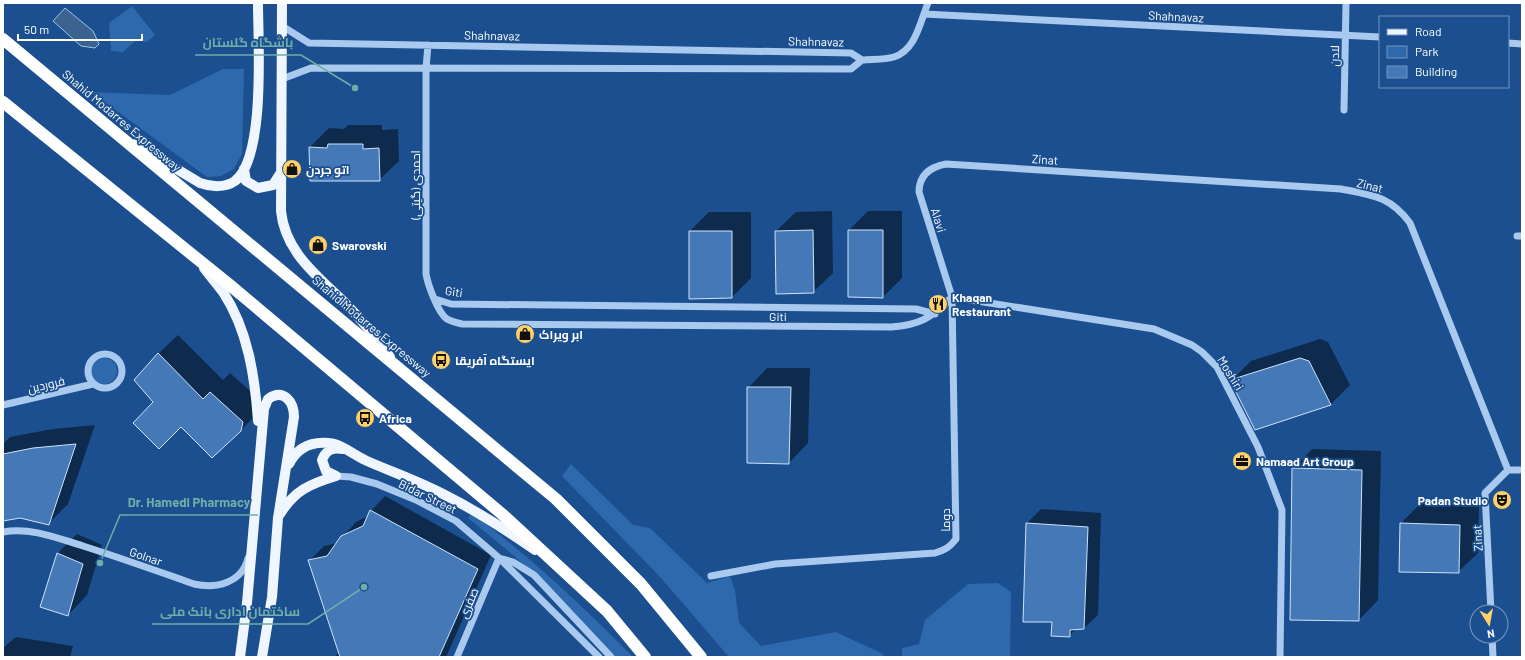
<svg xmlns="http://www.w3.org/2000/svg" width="1525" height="660" viewBox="0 0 1525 660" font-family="Barlow,Cairo,sans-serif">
  <rect width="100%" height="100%" fill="#1b4f8f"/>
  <path fill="#2e69ad" d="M 132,6 L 155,35 L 147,42 L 136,40 L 123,52 L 111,51 L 109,23 Z
    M 223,69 L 244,69 L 242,154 L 234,169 L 221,176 L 207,177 L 91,92 L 170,95 Z
    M91 371a13 13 0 1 1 26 0a13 13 0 1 1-26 0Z
    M 571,464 L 633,525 L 650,528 L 707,583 L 730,576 L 735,590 L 739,623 L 761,646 L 836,632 L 883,654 L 884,657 L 729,657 L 661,578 L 562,476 Z
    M 472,513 C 531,558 582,605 633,657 L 615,657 L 560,599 L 513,555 L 468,518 Z
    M 998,583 L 1011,592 L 1010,657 L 902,657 L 902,648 L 919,644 L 925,620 L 968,584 Z"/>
  <path fill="#3c6290" stroke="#9cc4f0" d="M 65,8 L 93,31 L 99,44 L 95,48 L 81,46 L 53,21 Z"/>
  <path fill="#0007" d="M 348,125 L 382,125 L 382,130 L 398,129 L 399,161 L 379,180 L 310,147 L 329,128 L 344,129 Z
    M 832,211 L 833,273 L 813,292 L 776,231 L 796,212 Z
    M 868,211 L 902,211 L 902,278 L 883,297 L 849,230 Z
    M 709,212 L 751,212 L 751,278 L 732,297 L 690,298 L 690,231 Z
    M 178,335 L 223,380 L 230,373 L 262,402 L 260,411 L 240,431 L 155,402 L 158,354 Z
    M 1320,339 L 1328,342 L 1350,385 L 1331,404 L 1255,429 L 1232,380 L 1251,361 Z
    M 767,368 L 810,368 L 808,443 L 789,463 L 748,388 Z
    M 95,425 L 68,504 L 48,524 L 20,517 L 3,520 L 3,444 L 10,437 L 53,429 Z
    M 1312,449 L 1381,451 L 1378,600 L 1359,620 L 1293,469 Z
    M 385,496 L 491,555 L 446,657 L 335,657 L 339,652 L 309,561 L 324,546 L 337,543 L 356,522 L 368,516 L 371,511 Z
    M 1420,504 L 1479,506 L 1478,553 L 1458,572 L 1401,523 Z
    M 1041,509 L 1101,513 L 1098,615 L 1084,628 L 1076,629 L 1069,636 L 1053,621 L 1027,523 Z
    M 77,534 L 102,545 L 87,595 L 68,615 L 41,606 L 58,553 Z
    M 16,637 L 73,646 L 70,657 L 3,657 L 3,648 Z"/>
  <path fill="#4478b7" stroke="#cfe3fa" d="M 328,144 L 363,144 L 363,149 L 379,148 L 380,181 L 310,181 L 309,147 L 327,148 Z
    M 813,230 L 814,293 L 776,294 L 775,231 Z
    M 848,230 L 883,230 L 883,298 L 848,297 Z
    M 689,231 L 732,231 L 732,298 L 689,299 Z
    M 158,353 L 203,399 L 210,392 L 243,422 L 241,431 L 212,458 L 181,427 L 159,449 L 133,423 L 153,402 L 134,380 Z
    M 1300,358 L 1309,361 L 1331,405 L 1255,430 L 1230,380 Z
    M 747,387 L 791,387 L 789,464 L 747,463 Z
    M 76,444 L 49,525 L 20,518 L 3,521 L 3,454 L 33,448 Z
    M 1292,468 L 1362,470 L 1359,621 L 1290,620 Z
    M 370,510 L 478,569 L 439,657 L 340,657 L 308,560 L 327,556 L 341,536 L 363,526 Z
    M 1026,523 L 1088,527 L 1084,629 L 1070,630 L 1070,637 L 1051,636 L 1052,622 L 1023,622 Z
    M 1400,523 L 1460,525 L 1459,573 L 1399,572 Z
    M 57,553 L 83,564 L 68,616 L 40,607 Z"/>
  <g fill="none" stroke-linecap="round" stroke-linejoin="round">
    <path stroke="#a9c9ee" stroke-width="7" d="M 924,14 L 1380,37
      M 282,26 L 309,43 L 851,53 L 862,60
      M 1508,43 L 1522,44
      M 428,45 L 426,68 L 426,274 C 428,285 438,313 447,319 C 452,322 458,323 462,324 L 891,327 C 920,325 931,318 952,297
      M 862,60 C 872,59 884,60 894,57 C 916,50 920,22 928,3
      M 282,79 L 311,68 L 851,69 L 862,60
      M 1344,110 L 1346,3
      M 1517,236 L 1522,236
      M 952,297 L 1154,329 L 1192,345 L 1202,352 L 1217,367 L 1258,447 L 1282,510 L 1280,657
      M 435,299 L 451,304 L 916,309 L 935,314
      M88 371a17 17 0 1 1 34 0a17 17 0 1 1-34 0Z
      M 3,405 L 93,384
      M 1508,470 L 1522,470
      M 336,476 L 351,477 L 377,484 L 416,500 L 456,521 L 499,558 L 599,657
      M 3,532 C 31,527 57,538 83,546 C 121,558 157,571 194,584 C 216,589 242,583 248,558
      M 499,558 L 513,562 L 534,575 L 611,657
      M 711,576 L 775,564 L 935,553 C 945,550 950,547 956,539 L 952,297 L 919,192 C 919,175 930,167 946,164 L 1341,189 C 1372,195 1390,196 1410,223 L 1508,470 L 1485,493 L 1491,612
      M 1492,636 L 1493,657
      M 457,657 L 499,558"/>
    <path stroke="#f0f6ff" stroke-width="10" d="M 282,3 L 281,211 C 285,253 319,277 347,305 C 363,321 377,339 390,357
      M 135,144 L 200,183 C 211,187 225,188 235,181 C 266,157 258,41 258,3
      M 244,169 L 246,181 L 258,188 L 273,185 L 280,174
      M 204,268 C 210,276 217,284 223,292 C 248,330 255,377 258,421
      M 289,464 C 297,448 310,441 329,443 C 342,444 355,456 367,461 C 392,472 418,481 443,494 C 475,510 505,529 535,550
      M 336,476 L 326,471 L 322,460 C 326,450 332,447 343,449
      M 280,514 C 295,490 310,484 336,476
      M 240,657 L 247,603 L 264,409 L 268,399 C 284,388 294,402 294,417 L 278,518 L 272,597 L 262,657"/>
    <path stroke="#fff" stroke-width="12" d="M 3,39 L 556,499 L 641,584 L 701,657
      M 3,102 L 231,286 L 502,514 L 607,611 L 645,657"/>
  </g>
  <defs>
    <g id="shop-disc" transform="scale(1)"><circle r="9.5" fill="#ffd166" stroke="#1b4f8f"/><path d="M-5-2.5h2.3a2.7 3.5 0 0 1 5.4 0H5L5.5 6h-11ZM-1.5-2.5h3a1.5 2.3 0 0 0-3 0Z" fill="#111"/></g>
    <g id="restaurant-disc" transform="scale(1)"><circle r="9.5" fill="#ffd166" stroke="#1b4f8f"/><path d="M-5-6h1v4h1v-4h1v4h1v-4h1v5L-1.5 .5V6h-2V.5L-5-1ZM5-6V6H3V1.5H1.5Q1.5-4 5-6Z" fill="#111"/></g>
    <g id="bus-disc" transform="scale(1)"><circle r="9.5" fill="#ffd166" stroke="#1b4f8f"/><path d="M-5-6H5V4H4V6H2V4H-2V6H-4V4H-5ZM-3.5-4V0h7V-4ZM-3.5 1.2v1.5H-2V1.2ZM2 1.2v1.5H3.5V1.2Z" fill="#111"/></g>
    <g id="office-disc" transform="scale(1)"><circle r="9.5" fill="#ffd166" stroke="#1b4f8f"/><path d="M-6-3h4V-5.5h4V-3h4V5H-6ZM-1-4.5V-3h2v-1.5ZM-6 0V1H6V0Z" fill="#111"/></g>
    <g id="theatre-disc" transform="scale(1)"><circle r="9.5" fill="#ffd166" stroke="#1b4f8f"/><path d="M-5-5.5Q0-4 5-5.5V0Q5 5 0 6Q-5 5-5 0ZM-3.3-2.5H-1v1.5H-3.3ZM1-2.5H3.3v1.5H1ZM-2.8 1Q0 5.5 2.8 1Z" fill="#111"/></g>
  </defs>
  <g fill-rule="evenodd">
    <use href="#shop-disc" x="292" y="169"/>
    <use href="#shop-disc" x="318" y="245"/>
    <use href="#restaurant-disc" x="938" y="304"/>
    <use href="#shop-disc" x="525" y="334"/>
    <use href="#bus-disc" x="441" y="360"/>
    <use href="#bus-disc" x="365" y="418"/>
    <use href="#office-disc" x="1242" y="461"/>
    <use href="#theatre-disc" x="1502" y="500"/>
  </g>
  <g text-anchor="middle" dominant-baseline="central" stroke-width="3.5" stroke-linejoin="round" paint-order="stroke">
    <g font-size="12" fill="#fff" stroke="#1b4f8f">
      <text transform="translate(1176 16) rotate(3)">Shahnavaz</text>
      <text transform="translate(492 35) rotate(1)">Shahnavaz</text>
      <text transform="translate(816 41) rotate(1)">Shahnavaz</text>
      <text transform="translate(1334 56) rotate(-89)">لادن</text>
      <text transform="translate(122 120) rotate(40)">Shahid Modarres Expressway</text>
      <text transform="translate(1045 159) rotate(4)">Zinat</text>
      <text transform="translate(415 185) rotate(-90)">احمدی (گیتی)</text>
      <text transform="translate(1370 185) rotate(14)">Zinat</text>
      <text transform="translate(939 220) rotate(73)">Alavi</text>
      <text transform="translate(454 291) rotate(8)">Giti</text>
      <text x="778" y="316">Giti</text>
      <text transform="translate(372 326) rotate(40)">Shahid Modarres Expressway</text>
      <text transform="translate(1231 373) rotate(58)">Moshiri</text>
      <text transform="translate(46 384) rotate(-13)">فروردین</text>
      <text transform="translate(428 496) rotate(26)">Bidar Street</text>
      <text transform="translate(945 520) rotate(-90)">دوما</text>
      <text transform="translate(1477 538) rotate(-93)">Zinat</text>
      <text transform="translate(146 556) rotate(19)">Golnar</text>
      <text transform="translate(468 603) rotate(-67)">صفری</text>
    </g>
    <g font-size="12" font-weight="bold" fill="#fff" stroke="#1b4f8f" text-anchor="start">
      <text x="306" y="169">اتو جردن</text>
      <text x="332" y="245">Swarovski</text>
      <text x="952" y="297">Khaqan<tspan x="952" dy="14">Restaurant</tspan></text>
      <text x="539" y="334">ابر ویراک</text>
      <text x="455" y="360">ایستگاه آفریقا</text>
      <text x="379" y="418">Africa</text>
      <text x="1256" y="461">Namaad Art Group</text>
      <text x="1488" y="500" text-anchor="end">Padan Studio</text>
    </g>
  </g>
  <path fill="none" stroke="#6fada8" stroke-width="1.5" d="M355 88L301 55H195M100 563L120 515H258M364 587L308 624H152"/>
  <g fill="#6fada8" stroke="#1b4f8f" stroke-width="1.5">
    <circle cx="355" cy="88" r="4"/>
    <circle cx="100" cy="563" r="4"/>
    <circle cx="364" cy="587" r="4"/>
  </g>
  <g font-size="13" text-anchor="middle" font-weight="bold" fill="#6fada8" stroke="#1b4f8f" stroke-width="3.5" stroke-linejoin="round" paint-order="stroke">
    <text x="248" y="47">باشگاه گلستان</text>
    <text x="189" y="507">Dr. Hamedi Pharmacy</text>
    <text x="230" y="616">ساختمان اداری بانک ملی</text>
  </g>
  <rect width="1525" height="660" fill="none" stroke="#ffffff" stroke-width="8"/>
  <rect x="1379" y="16" width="130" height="72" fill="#1b4f8f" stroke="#7695bc"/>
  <rect x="1387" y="29" width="20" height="6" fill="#f0f6ff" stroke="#7695bc"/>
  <text x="1415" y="36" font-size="12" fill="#ffffff">Road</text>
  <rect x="1387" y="46" width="20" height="12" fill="#2e69ad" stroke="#7695bc"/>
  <text x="1415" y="56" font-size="12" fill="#ffffff">Park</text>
  <rect x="1387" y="66" width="20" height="12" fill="#4478b7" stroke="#7695bc"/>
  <text x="1415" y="76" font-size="12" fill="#ffffff">Building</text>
  <g transform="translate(1489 624) rotate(169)"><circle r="19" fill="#1b4f8f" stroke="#7695bc"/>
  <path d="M0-3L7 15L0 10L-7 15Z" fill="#ffd166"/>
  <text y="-6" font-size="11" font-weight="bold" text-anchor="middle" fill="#ffffff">N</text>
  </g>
  <path d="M18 34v6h124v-6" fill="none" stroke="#ffffff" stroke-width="2"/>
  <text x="24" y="34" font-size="12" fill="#ffffff" stroke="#1b4f8f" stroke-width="3" paint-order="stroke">50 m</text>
</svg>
